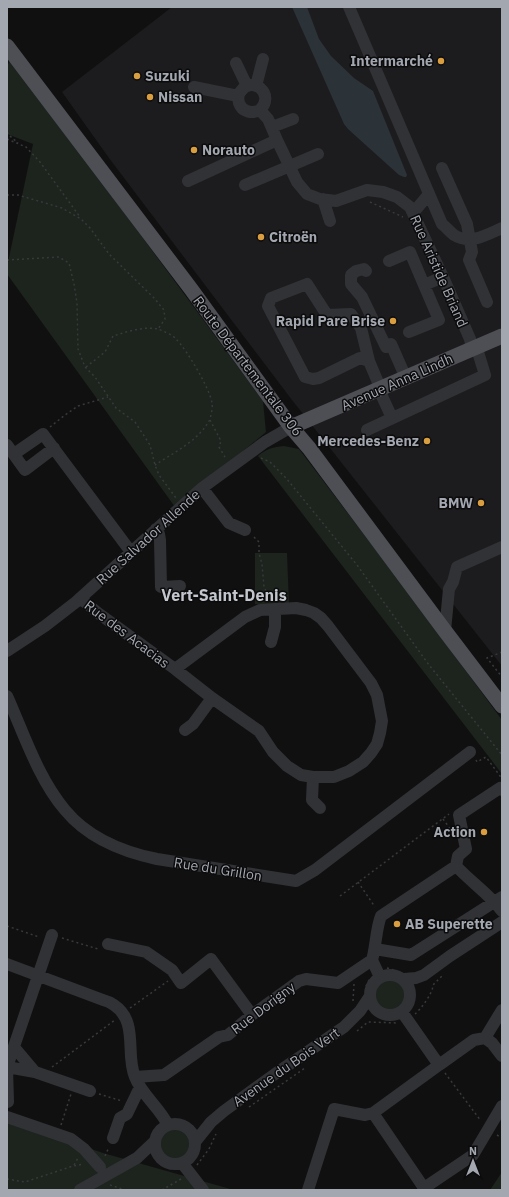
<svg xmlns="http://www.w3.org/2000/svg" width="509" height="1197" viewBox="0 0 509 1197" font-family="'IBM Plex Sans',sans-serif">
  <rect width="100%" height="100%" fill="#101011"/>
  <path fill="#1c1c1e" d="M 172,7 L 502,7 L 502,666 L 292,400 L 109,158 L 62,92 Z"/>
  <path fill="#1d231d" d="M 11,59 L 263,401 L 266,432 L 175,507 L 7,274 L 7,267 L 33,144 L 7,134 L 7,66 Z
    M 284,446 L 299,449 L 410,595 L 502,720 L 502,774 L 258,456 C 266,449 273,447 284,446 Z
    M 255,553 L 287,553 L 289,605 L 255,604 Z
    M375 995a16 16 0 1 1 32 0a16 16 0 1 1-32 0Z
    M 7,1120 L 103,1153 L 234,1190 L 7,1190 Z
    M158 1143a16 16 0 1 1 32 0a16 16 0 1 1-32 0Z
    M 502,1172 L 502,1190 L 490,1190 Z"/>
  <path fill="#2b3238" d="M 292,7 L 307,7 L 319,39 L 331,56 L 354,78 L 373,91 L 407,175 L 406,177 L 404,177 L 399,175 L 348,129 L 344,124 Z"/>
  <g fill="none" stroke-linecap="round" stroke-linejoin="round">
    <path stroke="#37393c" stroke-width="1.5" stroke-dasharray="2 3" stroke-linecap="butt" d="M 7,132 L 10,136 L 18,143
      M 7,139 L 26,147 L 40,162 L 80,217
      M 7,195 L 18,195 L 62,208 L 81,219 L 90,228 L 109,254 L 154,298 L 164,310 L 165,319 L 158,329
      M 370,202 L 403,217
      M 7,260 L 59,257 L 69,263 L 74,284 L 77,303 L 78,349 L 85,367 L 95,377 L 116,408 L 135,422 L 150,445 L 155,465 L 159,475 L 176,498
      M 86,367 L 105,352 L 113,336 C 127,332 142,326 158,329 C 163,331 173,335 176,339 C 187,350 210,389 212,403 C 213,407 211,417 209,421 C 198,441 173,453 155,465
      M 210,420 L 221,441 L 219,447 L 225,457
      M 50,427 L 65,415 L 78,406 L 108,397
      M 261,458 L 270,462 L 286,478 L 357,565 L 429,665 L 502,755
      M 254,537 L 259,542 L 259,553 L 262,564 L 264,587 L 270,599
      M 502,652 L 487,658 L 502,677
      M 476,760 L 477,762 L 486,757 L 500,776 L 500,777
      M 443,819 L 451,830
      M 358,882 L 375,907
      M 340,896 L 449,814
      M 7,926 L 39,937
      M 62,938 L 98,949
      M 387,968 L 397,971
      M 366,986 L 370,978
      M 353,1001 L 354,984
      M 130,1008 L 168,981
      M 415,1014 C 421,1009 433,993 433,985 L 442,976
      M 357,1031 L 368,1022 L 398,1023
      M 52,1067 L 115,1020
      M 445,1073 L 481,1121
      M 99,1094 L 122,1101
      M 249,1107 L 305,1068
      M 61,1125 L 71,1094
      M 497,1135 L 502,1138
      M 105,1156 L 109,1147
      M 74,1165 L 78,1158
      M 197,1165 L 209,1149 L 216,1134
      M 7,1179 L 25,1182 L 73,1166 L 84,1164
      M 110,1185 L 125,1190
      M 162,1190 L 181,1179"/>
    <path stroke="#313235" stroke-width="12" d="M 349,7 L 442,224 C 446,227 450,232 454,235 C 470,245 486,235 502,228
      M 236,63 L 247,86
      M 256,86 L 263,59
      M 194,87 L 238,96
      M 260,110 C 252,114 242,112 239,103 C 238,99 238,94 241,91 C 252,75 276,94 260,110 L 268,119 L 277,140 L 297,182 L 307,194 L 320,199 L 336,201 L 367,190 L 383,192 L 397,197 L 410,207 L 443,277 L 470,339 L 471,344 L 478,352 L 485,375 L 367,430
      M 272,127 L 293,119
      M 442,168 L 467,224 L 472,252 L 469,260 L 487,302
      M 188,181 L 277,140
      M 245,185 L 318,154
      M 323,199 L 330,221
      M 413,213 L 429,194
      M 389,261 L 410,252 L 424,285 L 443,277
      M 366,271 L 364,269 L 356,271 L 351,275 L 351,284 L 362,297 L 386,347 L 391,344 L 406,378
      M 409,332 L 439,320 L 424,285
      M 369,361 L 360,358 L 319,378 L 313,379 L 305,377 L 268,306 L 271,298 L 307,284 L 327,315 L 351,314 L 361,328 L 369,361 L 377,380 L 381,394 L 392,418
      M 7,445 L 25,470 L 54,448
      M 14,454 L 43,434 L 131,552
      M 202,488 L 229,523 L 245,530
      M 156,529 L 159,534 L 160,540 L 161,587 L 180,586
      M 80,598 L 98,613 L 175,669 L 212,698 L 259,731 L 273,752 L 287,766 L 301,775 L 313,777 L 334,777 L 349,771 L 363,762 L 371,753 L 377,744 L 380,733 L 382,721 L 377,695 L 371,683 L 328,626 L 321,618 L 314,613 L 306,610 L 296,608 L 260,610 L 245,617 L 175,669
      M 445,631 L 449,589 L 453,582 L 457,567 L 502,547
      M 271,642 L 275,627 L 275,609
      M 7,651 L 45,626 L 76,602 L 202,488 L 265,442 L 291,427
      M 7,696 C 24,734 38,778 65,810 C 88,838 123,852 157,859 L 296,881 L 315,870 L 470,752
      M 185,730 L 193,724 L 212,698
      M 313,777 L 312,800 L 320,808
      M 456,866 L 458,856 L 466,849 L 459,815 L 500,788 L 502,790
      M 108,944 L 146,952 L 172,970 L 181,983 L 211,959 L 252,1015
      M 375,949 L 411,955 L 502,897
      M 7,964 L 103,1000 C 107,1001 111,1003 114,1005 C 139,1022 125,1054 135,1077 C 142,1095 159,1107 168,1125
      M370 995a20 20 0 1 1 40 0a20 20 0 1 1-40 0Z
      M 380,977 L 372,960 C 376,947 376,928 381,916 L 456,866 C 471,882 489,894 502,911
      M 404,979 L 416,978 L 424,975 L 450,956 L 502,922
      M 485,1038 L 492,1043 L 502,1056
      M 14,1047 L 35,1072 L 7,1067 L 52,935
      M 439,1065 L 474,1040 L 485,1038 L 502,1010
      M 7,1067 L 8,1102
      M 35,1072 L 90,1091
      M 135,1077 L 164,1075 L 219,1037 L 228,1035 L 252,1015 L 299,981 L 306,979 L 338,983 L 372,960
      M 373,1113 L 424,1188 L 423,1190
      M 7,1117 L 71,1139 L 84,1149 L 100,1167
      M155 1144a20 20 0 1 1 40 0a20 20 0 1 1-40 0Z
      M 113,1138 L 120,1118 L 127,1114 L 140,1087
      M 195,1142 L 211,1122 L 224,1111 L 275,1074 L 344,1027 L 360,1011 L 370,996
      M 182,1163 L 203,1190
      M 424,1188 L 473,1155 L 502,1106
      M 80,1190 L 137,1158 L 155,1141
      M 308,1190 L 334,1109 L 365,1115 L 373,1113 L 439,1065 L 402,1012"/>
    <path stroke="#4e4f54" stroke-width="15" d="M 7,46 L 191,289 L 291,427 L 309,448 L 445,631 L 502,706
      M 291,427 L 502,336"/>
  </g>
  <g fill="#d99e3f" stroke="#0b0b0c" stroke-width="1.5">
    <circle cx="441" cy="61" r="4"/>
    <circle cx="137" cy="76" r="4"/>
    <circle cx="150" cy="97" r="4"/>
    <circle cx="194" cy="150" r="4"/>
    <circle cx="261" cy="237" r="4"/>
    <circle cx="393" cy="321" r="4"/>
    <circle cx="427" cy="441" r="4"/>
    <circle cx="481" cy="503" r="4"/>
    <circle cx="484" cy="832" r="4"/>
    <circle cx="397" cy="924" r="4"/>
  </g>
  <g text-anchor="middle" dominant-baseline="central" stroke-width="3" stroke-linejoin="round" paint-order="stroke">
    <g font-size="14" font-weight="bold" fill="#a3a7b0" stroke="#0b0b0c" text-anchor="end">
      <text x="433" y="61">Intermarché</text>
      <text x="145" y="76" text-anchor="start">Suzuki</text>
      <text x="158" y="97" text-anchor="start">Nissan</text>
      <text x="202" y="150" text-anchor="start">Norauto</text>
      <text x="269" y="237" text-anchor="start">Citroën</text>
      <text x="385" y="321">Rapid Pare Brise</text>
      <text x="419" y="441">Mercedes-Benz</text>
      <text x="473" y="503">BMW</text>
      <text x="476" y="832">Action</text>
      <text x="405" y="924" text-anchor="start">AB Superette</text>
    </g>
    <g font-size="14" fill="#a3a7b0" stroke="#0b0b0c">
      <text transform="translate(439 271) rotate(66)">Rue Aristide Briand</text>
      <text transform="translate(248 366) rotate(53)">Route Départementale 306</text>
      <text transform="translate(397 382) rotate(-24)">Avenue Anna Lindh</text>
      <text transform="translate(148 537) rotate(-42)">Rue Salvador Allende</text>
      <text transform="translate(127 634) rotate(37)">Rue des Acacias</text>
      <text transform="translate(218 869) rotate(9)">Rue du Grillon</text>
      <text transform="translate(263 1008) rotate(-37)">Rue Dorigny</text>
      <text transform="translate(286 1067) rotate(-35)">Avenue du Bois Vert</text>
    </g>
    <g font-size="16" font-weight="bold" fill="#c3c6cd" stroke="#0b0b0c">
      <text x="224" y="595">Vert-Saint-Denis</text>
    </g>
  </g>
  <rect width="509" height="1197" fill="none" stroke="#a3a7b0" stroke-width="16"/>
  <g transform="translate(473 1161)" stroke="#0b0b0c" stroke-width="3" paint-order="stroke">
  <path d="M0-3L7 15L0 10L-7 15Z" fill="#a3a7b0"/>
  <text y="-6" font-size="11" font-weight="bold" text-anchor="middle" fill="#a3a7b0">N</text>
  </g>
</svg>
